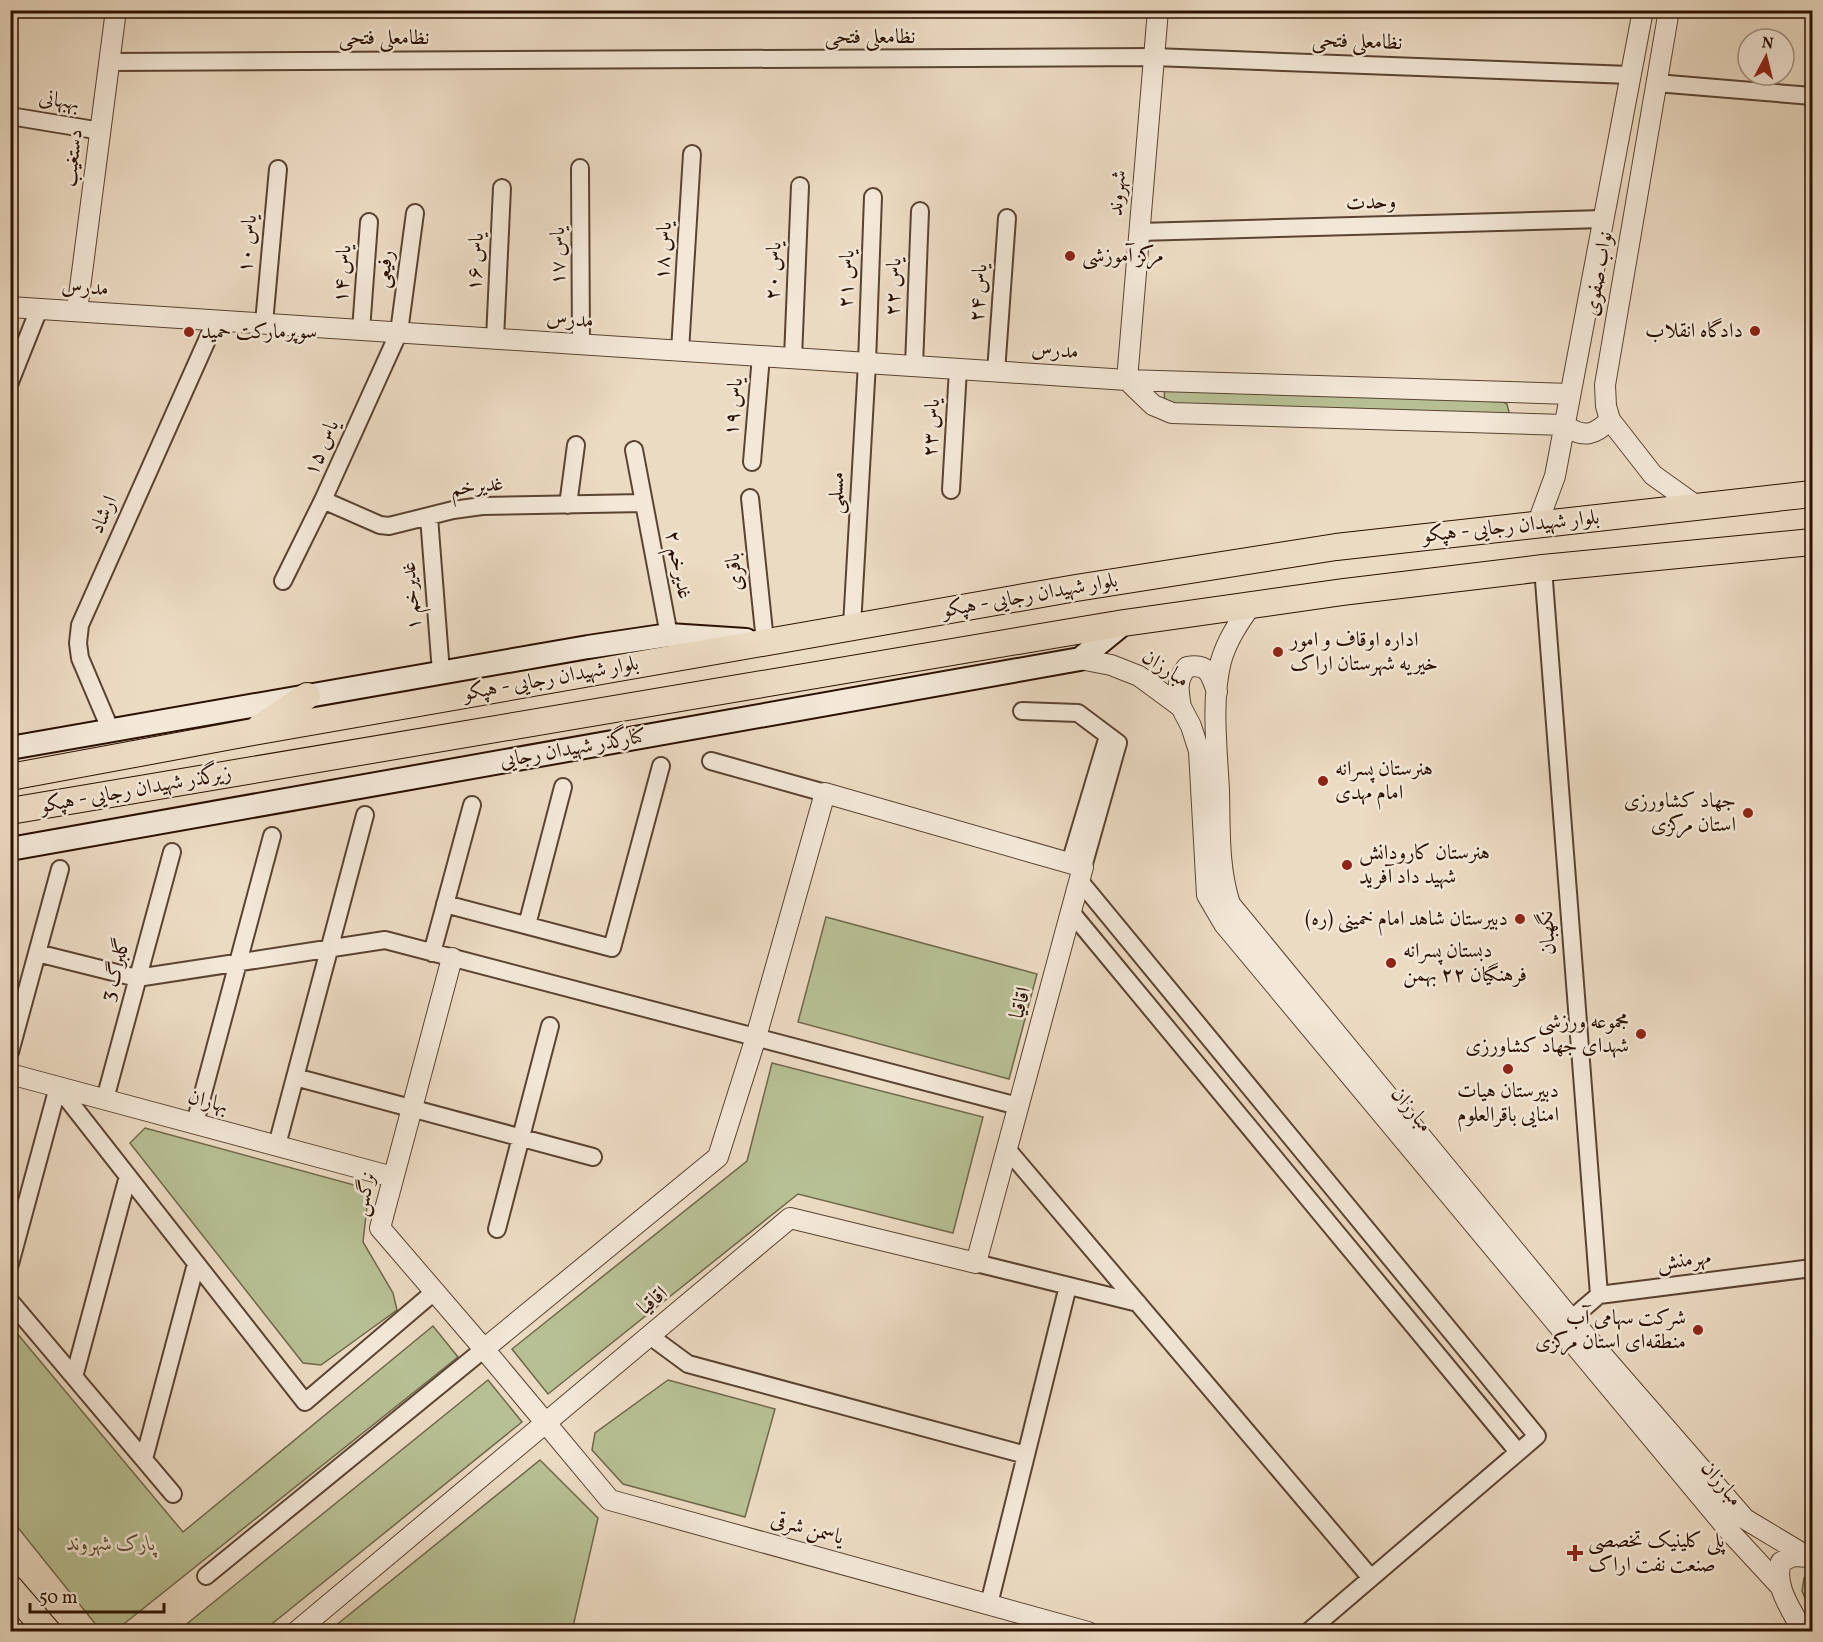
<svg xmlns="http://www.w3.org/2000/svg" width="1823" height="1642" viewBox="0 0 1823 1642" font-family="Vollkorn,Amiri,serif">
  <rect width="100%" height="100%" fill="#ecdbc3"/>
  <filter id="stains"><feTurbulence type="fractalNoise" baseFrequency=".00333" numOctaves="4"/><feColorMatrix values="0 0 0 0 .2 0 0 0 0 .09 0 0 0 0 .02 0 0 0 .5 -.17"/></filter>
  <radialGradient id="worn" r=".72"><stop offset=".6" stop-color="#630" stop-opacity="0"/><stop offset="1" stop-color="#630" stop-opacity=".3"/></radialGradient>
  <path fill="#b7c094" stroke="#70684a" stroke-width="1.5" d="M 1177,383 L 1503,402 L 1507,404 L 1509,412 L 1506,416 L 1174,407 L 1166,402 C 1161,390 1167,387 1177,383 Z
    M 826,917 L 1037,974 L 1009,1079 L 798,1022 Z
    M 772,1063 L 983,1117 L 953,1233 L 798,1194 L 548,1394 L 512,1349 L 747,1161 Z
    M 145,1128 L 369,1189 L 363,1242 L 393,1293 L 397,1310 L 321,1365 L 303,1363 L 130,1143 Z
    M 10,1325 L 183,1532 L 433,1326 L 458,1357 L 115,1631 L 101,1631 L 11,1519 Z
    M 488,1380 L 522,1422 L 263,1631 L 178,1631 Z
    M 668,1380 L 775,1409 L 745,1517 L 623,1484 L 592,1450 L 595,1433 Z
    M 540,1460 L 598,1518 L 572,1631 L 329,1631 Z
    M 1812,1573 L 1812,1615 L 1802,1591 L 1804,1578 Z"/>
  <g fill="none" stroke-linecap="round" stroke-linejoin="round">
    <g stroke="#5a4331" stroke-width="20">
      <path id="minor" d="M 110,62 L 1154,57 L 1630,75
        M 1656,83 L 1812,96
        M 10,116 L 101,131
        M 580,168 L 581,344
        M 1139,232 L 1603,219
        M 264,323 L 278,169
        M 361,330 L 369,222
        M 495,339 L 502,188
        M 680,351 L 692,154
        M 793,358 L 800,186
        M 914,366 L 920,211
        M 996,372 L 1007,218
        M 10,382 L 39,309
        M 634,450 L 669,635
        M 752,462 L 761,356
        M 951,490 L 958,369
        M 750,498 L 765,641
        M 323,500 L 380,525 L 389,526 L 453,510 L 482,506 L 643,503
        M 568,505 L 576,445
        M 429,517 L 441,672
        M 1543,568 L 1599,1295
        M 283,581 L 323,500 L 399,332 L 415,213
        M 852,626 L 867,363 L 873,197
        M 1022,711 L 1078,713 L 1118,743 L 1083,867
        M 111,731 L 80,658 L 78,643 L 80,625 L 216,320
        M 711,761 L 825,793
        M 1070,863 L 1108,736
        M 1079,880 L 1537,1436 L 1308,1632
        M 445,904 L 612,948 L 661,766
        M 1071,912 L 1518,1452
        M 527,925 L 563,787
        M 37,953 L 137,978 L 385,940 L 1018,1106
        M 432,953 L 472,805
        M 10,1052 L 60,869
        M 295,1077 L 593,1157
        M 58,1087 L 305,1402 L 434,1292
        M 105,1099 L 172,852
        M 195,1123 L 272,836
        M 277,1145 L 365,815
        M 1007,1149 L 1371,1578
        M 497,1229 L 550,1026
        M 976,1263 L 1138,1303
        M 10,1264 L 58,1087
        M 10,1301 L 173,1494
        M 1571,1319 L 1599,1295 L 1812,1268
        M 650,1336 L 688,1364 L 1026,1455
        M 74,1377 L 128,1176
        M 144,1459 L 196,1264
        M 206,1576 L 484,1349
        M 989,1604 L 1068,1286"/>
    </g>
    <g stroke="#5a4331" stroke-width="22">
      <path id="tertiary" d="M 1669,10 L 1605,385 L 1606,406 L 1610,420 L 1653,475 L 1699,508
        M 10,307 L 1127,380 L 1570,394
        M 77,311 L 116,10
        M 1127,380 L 1153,405 L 1172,413 L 1565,425 C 1583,439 1595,435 1610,420
        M 1127,380 L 1158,10
        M 1537,525 L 1555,476 L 1643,10
        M 1252,604 C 1239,622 1227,640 1221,661 C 1211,700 1217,750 1219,790 C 1220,828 1218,867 1230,904 L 1571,1319 L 1745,1519 L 1805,1555
        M 1080,659 L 1111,665 L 1139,676 L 1181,707 L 1191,726 L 1199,751 L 1207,895 L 1224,924 L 1731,1533 L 1780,1586
        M 1181,707 C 1178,690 1176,680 1187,667 C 1208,663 1211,674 1217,692
        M 452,958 L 380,1228 L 484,1349 L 610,1500 L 1088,1632
        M 10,1074 L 393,1177
        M 296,1632 L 790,1218 L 976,1263 L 1083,867 L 825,793 L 756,1037 L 718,1157 L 484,1349
        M 1803,1632 C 1792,1610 1773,1586 1781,1562 L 1793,1556 L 1810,1557"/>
    </g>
    <g stroke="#2a1000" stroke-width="26">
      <path id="secondary" d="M 10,748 L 588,647 L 669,635 L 746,640
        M 10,849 L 1080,659 L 1124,623"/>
    </g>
    <g stroke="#2a1000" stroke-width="28">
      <path id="primary" d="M 260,727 L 307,696
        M 10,777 L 253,732 L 1076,588 L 1336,547 L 1812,494
        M 10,811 L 1124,623 L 1343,592 L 1543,568 L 1812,542
        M 10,1588 L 48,1632"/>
    </g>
    <use href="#minor" stroke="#f3e8d8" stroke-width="16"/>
    <use href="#tertiary" stroke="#f3e8d8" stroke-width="20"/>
    <use href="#secondary" stroke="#f3e8d8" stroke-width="22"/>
    <use href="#primary" stroke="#ecdbc3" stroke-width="26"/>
  </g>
  <g fill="#8f2418" stroke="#f3e8d8" stroke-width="2">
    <circle cx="1070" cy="256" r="6"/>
    <circle cx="1755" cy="331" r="6"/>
    <circle cx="189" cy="332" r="6"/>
    <circle cx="1278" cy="652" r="6"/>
    <circle cx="1323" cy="781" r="6"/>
    <circle cx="1748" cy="813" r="6"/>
    <circle cx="1347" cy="865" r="6"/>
    <circle cx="1520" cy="919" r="6"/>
    <circle cx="1391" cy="963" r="6"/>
    <circle cx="1641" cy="1034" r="6"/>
    <circle cx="1508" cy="1069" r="6"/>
    <circle cx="1698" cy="1330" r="6"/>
    <path d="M1572 1544h6v6h6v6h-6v6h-6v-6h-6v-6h6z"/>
  </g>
  <g text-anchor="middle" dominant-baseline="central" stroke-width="5" stroke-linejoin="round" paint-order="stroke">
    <g font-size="21" fill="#2a1000" stroke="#f3e8d8">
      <text x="870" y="37">نظامعلی فتحی</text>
      <text x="384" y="38">نظامعلی فتحی</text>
      <text transform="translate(1357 42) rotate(2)">نظامعلی فتحی</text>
      <text transform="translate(59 101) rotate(9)">بهبهانی</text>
      <text transform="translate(73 158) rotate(-83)">دستغیب</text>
      <text transform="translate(1118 193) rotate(-85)">شهروند</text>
      <text transform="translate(1371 203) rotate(-2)">وحدت</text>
      <text transform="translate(248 244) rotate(-85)">یاس ۱۰</text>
      <text transform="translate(664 251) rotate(-87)">یاس ۱۸</text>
      <text transform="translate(558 256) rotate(-90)">یاس ۱۷</text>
      <text transform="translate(476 262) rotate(-87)">یاس ۱۶</text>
      <text transform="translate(385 269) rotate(-82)">رفیعی</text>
      <text transform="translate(774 271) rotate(-88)">یاس ۲۰</text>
      <text transform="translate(343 274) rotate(-86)">یاس ۱۴</text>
      <text transform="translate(1599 274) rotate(-80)">نواب صفوی</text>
      <text transform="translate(847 279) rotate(-88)">یاس ۲۱</text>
      <text transform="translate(894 287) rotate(-88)">یاس ۲۲</text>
      <text transform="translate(85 288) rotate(4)">مدرس</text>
      <text transform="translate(979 293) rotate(-86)">یاس ۲۴</text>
      <text transform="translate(570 320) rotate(4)">مدرس</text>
      <text transform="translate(1055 351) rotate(4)">مدرس</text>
      <text transform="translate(734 407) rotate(-85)">یاس ۱۹</text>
      <text transform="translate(932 428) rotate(-87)">یاس ۲۳</text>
      <text transform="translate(322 448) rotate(-66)">یاس ۱۵</text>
      <text transform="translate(477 487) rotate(-6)">غدیرخم</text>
      <text transform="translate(837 493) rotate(-87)">مسلمی</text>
      <text transform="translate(104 515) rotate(-66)">ارشاد</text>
      <text transform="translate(1511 527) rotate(-6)">بلوار شهیدان رجایی - هپکو</text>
      <text transform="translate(678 565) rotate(79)">غدیرخم ۲</text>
      <text transform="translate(735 572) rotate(-96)">باقری</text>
      <text transform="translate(412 596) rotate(-95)">غدیرخم ۱</text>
      <text transform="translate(1030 596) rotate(-10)">بلوار شهیدان رجایی - هپکو</text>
      <text transform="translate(1165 669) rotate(33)">مبارزان</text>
      <text transform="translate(551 679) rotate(-10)">بلوار شهیدان رجایی - هپکو</text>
      <text transform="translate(573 749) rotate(-10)">کنارگذر شهیدان رجایی</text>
      <text transform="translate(136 790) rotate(-10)">زیرگذر شهیدان رجایی - هپکو</text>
      <text transform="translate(1548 933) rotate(-94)">نگهبان</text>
      <text transform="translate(116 970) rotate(-75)">گلبرگ 3</text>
      <text transform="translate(1021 1003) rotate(-75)">اقاقیا</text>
      <text transform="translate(208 1102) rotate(15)">بهاران</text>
      <text transform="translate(1411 1110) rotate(50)">مبارزان</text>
      <text transform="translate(365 1194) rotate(-78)">نرگس</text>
      <text transform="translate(1684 1261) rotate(-7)">مهرمنش</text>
      <text transform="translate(653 1301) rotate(-40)">اقاقیا</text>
      <text transform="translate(1721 1484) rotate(50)">مبارزان</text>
      <text transform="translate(807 1529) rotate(15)">یاسمن شرقی</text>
    </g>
    <g font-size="21" fill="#2a1000" stroke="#f3e8d8" text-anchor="start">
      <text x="1082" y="256">مرکز آموزشی</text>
      <text x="1743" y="331" text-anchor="end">دادگاه انقلاب</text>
      <text x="201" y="332">سوپرمارکت حمید</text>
      <text x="1290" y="640">اداره اوقاف و امور<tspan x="1290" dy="24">خیریه شهرستان اراک</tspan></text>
      <text x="1335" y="769">هنرستان پسرانه<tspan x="1335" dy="24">امام مهدی</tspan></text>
      <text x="1736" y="801" text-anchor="end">جهاد کشاورزی<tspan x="1736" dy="24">استان مرکزی</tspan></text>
      <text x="1359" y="853">هنرستان کارودانش<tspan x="1359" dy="24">شهید داد آفرید</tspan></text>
      <text x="1508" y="919" text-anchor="end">دبیرستان شاهد امام خمینی (ره)</text>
      <text x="1403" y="951">دبستان پسرانه<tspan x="1403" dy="24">فرهنگیان ۲۲ بهمن</tspan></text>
      <text x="1629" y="1022" text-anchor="end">مجموعه ورزشی<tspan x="1629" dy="24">شهدای جهاد کشاورزی</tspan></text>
      <text x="1508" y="1091" text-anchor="middle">دبیرستان هیات<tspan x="1508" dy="24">امنایی باقرالعلوم</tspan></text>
      <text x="1686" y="1318" text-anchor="end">شرکت سهامی آب<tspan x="1686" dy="24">منطقه‌ای استان مرکزی</tspan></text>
      <text x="1588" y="1541">پلی کلینیک تخصصی<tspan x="1588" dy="24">صنعت نفت اراک</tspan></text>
    </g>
    <g font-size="21" font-style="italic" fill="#5b4e34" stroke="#f3e8d8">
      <text x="111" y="1544">پارک شهروند</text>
    </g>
  </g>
  <rect width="1823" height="1642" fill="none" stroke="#ecdbc3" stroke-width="36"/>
  <rect x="12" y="12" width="1799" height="1618" fill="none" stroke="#2a1000" stroke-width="3"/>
  <rect x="18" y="18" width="1787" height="1606" fill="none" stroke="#2a1000" stroke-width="1.5"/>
  <g transform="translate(1766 57) rotate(7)"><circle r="28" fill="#f3e8d8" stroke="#a39282" stroke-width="1.5"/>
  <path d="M0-4.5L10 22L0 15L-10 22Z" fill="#8f2418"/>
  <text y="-9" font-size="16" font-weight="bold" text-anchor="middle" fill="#2a1000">N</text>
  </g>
  <path d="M30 1603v9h134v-9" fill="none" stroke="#2a1000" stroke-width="3"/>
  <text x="39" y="1603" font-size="18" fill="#2a1000" stroke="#f3e8d8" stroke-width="4.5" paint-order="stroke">50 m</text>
  <rect width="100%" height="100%" filter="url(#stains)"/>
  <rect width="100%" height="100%" fill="url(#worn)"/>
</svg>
